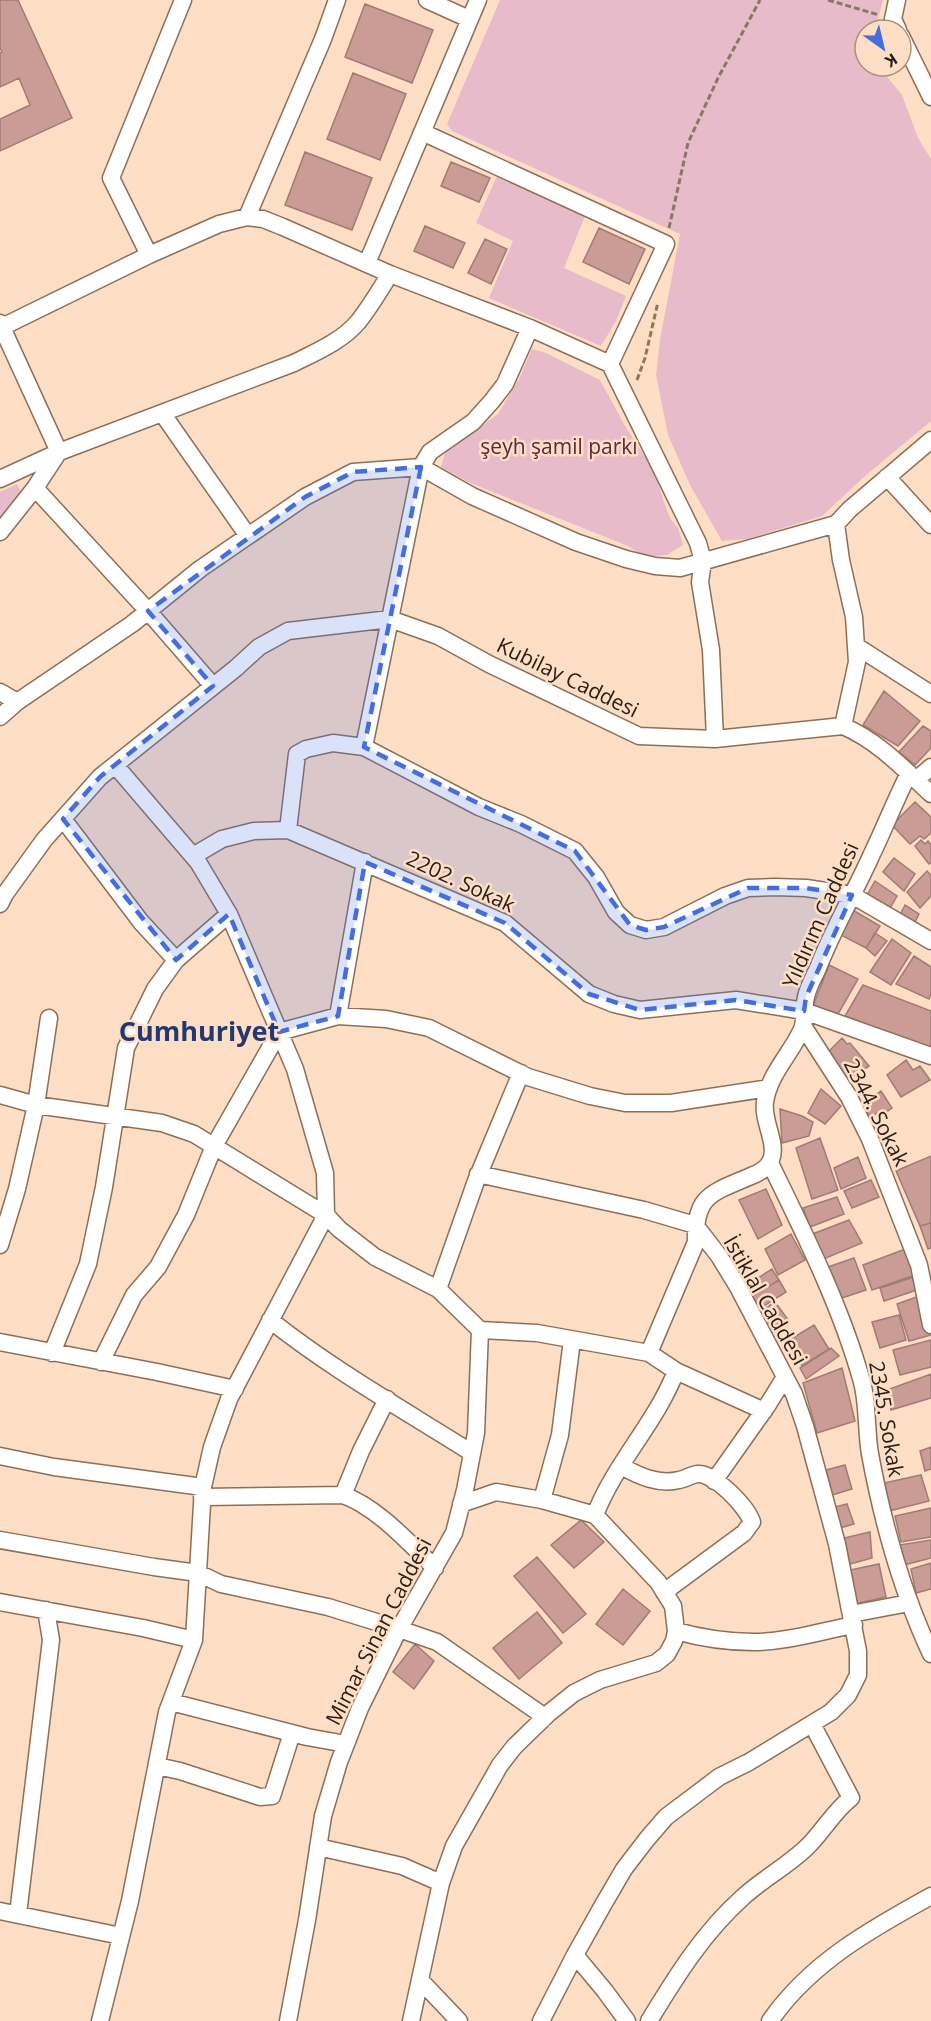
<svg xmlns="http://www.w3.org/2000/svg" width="931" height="2021" viewBox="0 0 931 2021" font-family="'Open Sans',sans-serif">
  <rect width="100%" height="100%" fill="#fedec5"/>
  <path fill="#e7bbc9" d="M 500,0 L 883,0 L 875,30 L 865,30 L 865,66 L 878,66 L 902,95 L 918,138 L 931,159 L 931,421 L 865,476 L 822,516 L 747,539 L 722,541 L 690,485 L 668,435 L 656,375 L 660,340 L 680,234 L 452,131 L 447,124 Z
    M 497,176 L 585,216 L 564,268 L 626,296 L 616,321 L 601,346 L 489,298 L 513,241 L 476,223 Z
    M 532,349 L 546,353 L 600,380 L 625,426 L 655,472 L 663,500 L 670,518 L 678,528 L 683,545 L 667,555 L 645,557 L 628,546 L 468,482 L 441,467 L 445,453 L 498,414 L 519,379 Z
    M 17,484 L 22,495 L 0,523 L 0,492 Z"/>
  <path fill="#cb9c95" stroke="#a17b75" stroke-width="1.5" d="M 0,0 L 18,0 L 72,118 L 0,151 L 0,119 L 30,105 L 19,78 L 0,87 L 0,53 L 2,52 L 0,48 Z
    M 365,4 L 433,30 L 412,83 L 345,57 Z
    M 353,73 L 406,94 L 380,160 L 327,139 Z
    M 305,152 L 372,178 L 352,230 L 285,205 Z
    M 451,162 L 490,178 L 479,202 L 441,186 Z
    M 425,226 L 465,243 L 453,268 L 414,251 Z
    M 599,228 L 645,249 L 629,284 L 583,262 Z
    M 485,239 L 507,249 L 491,284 L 468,273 Z
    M 884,691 L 920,721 L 898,746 L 863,725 Z
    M 923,726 L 931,731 L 931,748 L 915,765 L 899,752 Z
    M 915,802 L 931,817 L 931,833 L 924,839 L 920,836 L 910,844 L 892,825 Z
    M 921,840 L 925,844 L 928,841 L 931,845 L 931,863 L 929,864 L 915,846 Z
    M 894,858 L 915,874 L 904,891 L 883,872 Z
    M 927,871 L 931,875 L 931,896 L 920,908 L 907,892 Z
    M 875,881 L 897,896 L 889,910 L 867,895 Z
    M 905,905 L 919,914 L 912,928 L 898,919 Z
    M 851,909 L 880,926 L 866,948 L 839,934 Z
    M 875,933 L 887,941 L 875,956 L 866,948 Z
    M 892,939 L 911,953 L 891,985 L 870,972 Z
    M 914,956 L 931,967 L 931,994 L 929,999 L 896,984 Z
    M 829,965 L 858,979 L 838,1014 L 813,1006 Z
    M 863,985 L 931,1011 L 931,1048 L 845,1016 Z
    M 842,1038 L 847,1044 L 850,1043 L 869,1066 L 846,1081 L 828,1052 Z
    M 906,1060 L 913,1070 L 920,1066 L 930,1080 L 901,1097 L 887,1075 Z
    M 821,1089 L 841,1106 L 825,1124 L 808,1113 Z
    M 881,1091 L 892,1108 L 882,1115 L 879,1111 L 871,1118 L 862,1105 Z
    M 780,1109 L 802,1116 L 813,1122 L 809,1136 L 782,1143 Z
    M 820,1138 L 838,1190 L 812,1199 L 796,1148 Z
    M 931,1156 L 931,1223 L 920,1226 L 896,1171 Z
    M 858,1157 L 866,1178 L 841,1189 L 834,1168 Z
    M 871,1180 L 879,1197 L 852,1208 L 844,1191 Z
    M 766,1189 L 782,1225 L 758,1239 L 739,1200 Z
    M 837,1197 L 844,1214 L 810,1227 L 803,1208 Z
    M 849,1220 L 862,1243 L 821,1260 L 810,1235 Z
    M 931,1223 L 931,1248 L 928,1249 L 920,1226 Z
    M 791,1234 L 805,1260 L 778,1275 L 765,1249 Z
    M 908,1248 L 918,1274 L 872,1290 L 863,1265 Z
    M 854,1258 L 866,1290 L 839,1299 L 828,1267 Z
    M 772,1269 L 779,1280 L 750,1298 L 744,1287 Z
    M 917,1276 L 920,1289 L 884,1301 L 880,1288 Z
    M 779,1280 L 786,1292 L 759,1309 L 751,1297 Z
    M 922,1295 L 931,1335 L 909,1341 L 897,1304 Z
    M 775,1302 L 789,1321 L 771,1333 L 757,1314 Z
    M 899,1315 L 906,1340 L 880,1348 L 872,1322 Z
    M 814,1325 L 829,1349 L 802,1366 L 786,1342 Z
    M 931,1340 L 931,1367 L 900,1375 L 893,1350 Z
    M 831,1348 L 839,1356 L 806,1379 L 800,1368 Z
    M 842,1368 L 855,1421 L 817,1433 L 803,1383 Z
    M 931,1374 L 931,1398 L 891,1410 L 887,1390 Z
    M 931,1447 L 931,1469 L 925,1471 L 920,1451 Z
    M 845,1465 L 852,1489 L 832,1495 L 826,1470 Z
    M 921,1475 L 929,1501 L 889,1511 L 884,1483 Z
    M 847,1504 L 854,1524 L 840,1528 L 835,1507 Z
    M 931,1508 L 931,1537 L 901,1542 L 895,1516 Z
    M 581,1520 L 604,1542 L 574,1568 L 551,1545 Z
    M 870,1532 L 872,1558 L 850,1564 L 844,1538 Z
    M 931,1540 L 931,1558 L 904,1565 L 899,1545 Z
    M 537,1557 L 586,1614 L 563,1633 L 514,1576 Z
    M 931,1563 L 931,1589 L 916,1593 L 911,1569 Z
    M 879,1564 L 886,1597 L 855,1604 L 850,1570 Z
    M 623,1589 L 650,1611 L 623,1645 L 596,1624 Z
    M 537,1612 L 562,1643 L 519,1679 L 493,1648 Z
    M 415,1644 L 434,1661 L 414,1689 L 393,1672 Z"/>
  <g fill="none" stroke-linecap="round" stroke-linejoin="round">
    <g stroke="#8c6f59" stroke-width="19">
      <path id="minor" d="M 427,0 L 469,19
        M 897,0 L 893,19 L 898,30
        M 901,36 L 931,97
        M 422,132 L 666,244 L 610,364
        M 247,217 L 323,39 L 337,0
        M 149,255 L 111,178 L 183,0
        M 367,263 L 478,0
        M 0,323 L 59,452
        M 0,328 L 149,255 L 219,224 L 247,217 L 263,219 L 283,227 L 390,274 L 530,328 L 505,384 L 492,401 L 473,422 L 430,452 L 421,467 L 364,747
        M 530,328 L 610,364 L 698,543 L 703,561 L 700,582 L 711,650 L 715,739
        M 162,413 L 248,536
        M 887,477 L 931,525
        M 0,479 L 59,452 L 294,363 C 316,352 342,341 358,322 C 370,307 380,290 390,274
        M 35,488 L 148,611 L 213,686
        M 0,532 L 35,488 L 58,453
        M 856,646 L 931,694
        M 0,692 L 17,702
        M 0,717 L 17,702 L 132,624 L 200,569 L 248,536 L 305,497 L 353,472 L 421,467 L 472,496 L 576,542 L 626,559 L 655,566 L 680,568 L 836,524
        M 843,726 L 857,662 L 854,617 L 841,560 L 836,524 L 850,509 L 931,440
        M 916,780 L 931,767
        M 63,819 L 141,922 L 176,960
        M 288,830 L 297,754 L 306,749 L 333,743 L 364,747 L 479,807 L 521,824 L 575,851 L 596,877 L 616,912 L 630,925 L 646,930 L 664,927 L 725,896 L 748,888 L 775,887 L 806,888 L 852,895 L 931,941
        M 193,856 L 222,839 L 254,831 L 288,830 L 505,923 L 589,994 L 614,1004 L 640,1010 L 736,1000 L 804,1011 L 931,1056
        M 0,904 L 5,894 L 44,840 L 100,777 L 236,668 L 259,647 L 288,631 L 390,619 L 438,636 L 489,664 L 639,736 L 715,739 L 843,726 C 878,741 904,769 931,794
        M 338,1016 L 365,862
        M 803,1026 L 849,1097 L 870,1139 L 919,1265 L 931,1325
        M 0,1095 L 36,1105 L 162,1123 L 194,1134 L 326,1215 L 339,1229 L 375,1257 L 438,1289 L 480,1330
        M 770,1163 C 804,1233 841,1306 862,1382 C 868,1405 866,1431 870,1454 C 883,1524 901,1590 931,1654
        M 478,1174 L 644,1210 L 695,1225 L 719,1256 L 738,1287 L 794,1394 L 805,1426 L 837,1544 L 858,1651 L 858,1675 L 848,1695 L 831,1712 L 749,1762 L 719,1777 L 666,1817 L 647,1839 L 624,1869 L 603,1905 L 575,1955 L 541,2021
        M 0,1245 L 17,1189 L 36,1105 L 49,1018
        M 438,1289 L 476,1181 L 521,1073
        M 270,1320 C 333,1370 404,1410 472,1453
        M 480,1330 L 537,1333 L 649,1353 L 676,1371 L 764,1411
        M 0,1342 L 157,1372 L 235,1389
        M 52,1353 L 88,1264 L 104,1187 L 126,1048 L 155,989 L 176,960 L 229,914
        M 649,1353 L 696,1242 C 694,1195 712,1193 751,1176 C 759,1173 768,1168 771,1160 C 778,1143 762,1121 765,1102 C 769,1074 791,1054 802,1029 C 806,1019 803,1008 806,997 C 808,987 814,977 818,968 C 833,929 854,894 871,856 C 884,829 895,801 909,773
        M 101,1362 L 134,1295 L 158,1267 L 186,1215 L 214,1146 L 279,1032 L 338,1016 L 386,1019 L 429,1028 L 528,1077 L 590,1096 L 625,1103 L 671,1103 L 769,1088
        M 0,1456 L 54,1467 L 203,1487
        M 621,1466 C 639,1476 658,1485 679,1480 C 685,1479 691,1475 697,1474 C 714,1472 747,1507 752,1522 L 744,1533 L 664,1592
        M 714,1481 L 767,1406 L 785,1377
        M 343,1495 L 361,1451 L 387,1399
        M 202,1497 L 343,1495 C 377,1507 409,1543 435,1568
        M 542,1500 L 560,1435 L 572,1340
        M 595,1515 C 615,1463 656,1423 676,1371
        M 0,1540 L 154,1567 L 198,1573 L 221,1584 L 328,1607 L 399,1629 L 437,1642 L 545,1717
        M 0,1602 L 143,1628 L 194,1640
        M 851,1614 L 909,1603
        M 676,1631 C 701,1638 727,1642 754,1642 C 787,1642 821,1631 854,1625
        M 171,1702 L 307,1737 L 346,1744
        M 157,1766 L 180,1771 L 260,1797 L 272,1796 L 292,1733
        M 318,1847 L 402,1866 L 441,1883
        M 0,1911 L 121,1936
        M 18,1914 L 51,1640 L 46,1610
        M 575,1955 L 605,1991 L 627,2021
        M 421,1981 L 459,2021
        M 100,2021 L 130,1901 L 167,1712 L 194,1640 L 203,1487 L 212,1447 L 229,1399 L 326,1215 L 325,1173 L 295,1069 L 229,914 L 198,862 L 115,765
        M 288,2021 L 307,1920 L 323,1816 L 339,1762 L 360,1708 L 399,1629 L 454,1533 L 465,1490 L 476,1433 L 480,1330
        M 411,2021 L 441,1883 L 454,1846 L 500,1765 L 514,1747 L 549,1713 L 574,1693 L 600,1680 L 656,1663 L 667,1654 L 674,1641 L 676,1631 L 673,1606 L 658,1582 L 595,1515 L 542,1500 L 496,1492 L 461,1504
        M 649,2021 C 677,1975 703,1933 743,1897 C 764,1878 789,1865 808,1846 C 824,1830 834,1811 851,1798 L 812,1724
        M 770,2021 C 810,1963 871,1929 931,1896"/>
    </g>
    <path stroke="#8a7666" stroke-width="3" stroke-dasharray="6 3" stroke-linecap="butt" d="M 828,0 L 879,15
      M 669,228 L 688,143 L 718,78 L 760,0
      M 637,380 L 645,358 L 658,302"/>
    <use href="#minor" stroke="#fff" stroke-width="16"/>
  </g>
  <path fill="#456ddf" fill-opacity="0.2" stroke="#456ddf" stroke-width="4.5" stroke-dasharray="12 8" stroke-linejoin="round" d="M 421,467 L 364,747 L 575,851 L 630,925 L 646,930 L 664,927 L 748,888 L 806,888 L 852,895 L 806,997 L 804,1011 L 736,1000 L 640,1010 L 589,994 L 505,923 L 365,862 L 338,1016 L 279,1032 L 229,914 L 176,960 L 63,819 L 100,777 L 213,686 L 148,611 L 305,497 L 353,472 Z"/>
  <g text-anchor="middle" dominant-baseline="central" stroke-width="5" stroke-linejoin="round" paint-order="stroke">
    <g font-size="21" fill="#5f263d" stroke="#fedec5">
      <text x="559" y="446">şeyh şamil parkı</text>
    </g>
    <g font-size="21" fill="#2b2017" stroke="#fedec5">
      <text transform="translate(568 677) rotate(26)">Kubilay Caddesi</text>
      <text transform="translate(461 881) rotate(25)">2202. Sokak</text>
      <text transform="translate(820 915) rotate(-66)">Yıldırım Caddesi</text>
      <text transform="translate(877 1112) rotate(63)">2344. Sokak</text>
      <text transform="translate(766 1300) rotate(60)">İstiklal Caddesi</text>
      <text transform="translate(887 1419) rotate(80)">2345. Sokak</text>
      <text transform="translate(378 1631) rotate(-63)">Mimar Sinan Caddesi</text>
    </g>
    <g font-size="27" font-weight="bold" fill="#233870" stroke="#fedec5">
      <text x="199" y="1030">Cumhuriyet</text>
    </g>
  </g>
  <g transform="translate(883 48) rotate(146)"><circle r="28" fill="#fedec5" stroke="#aa927f" stroke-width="1.5"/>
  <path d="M0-4.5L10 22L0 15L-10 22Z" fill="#456ddf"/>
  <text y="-9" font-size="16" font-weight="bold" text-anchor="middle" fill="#2b2017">K</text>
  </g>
</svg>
